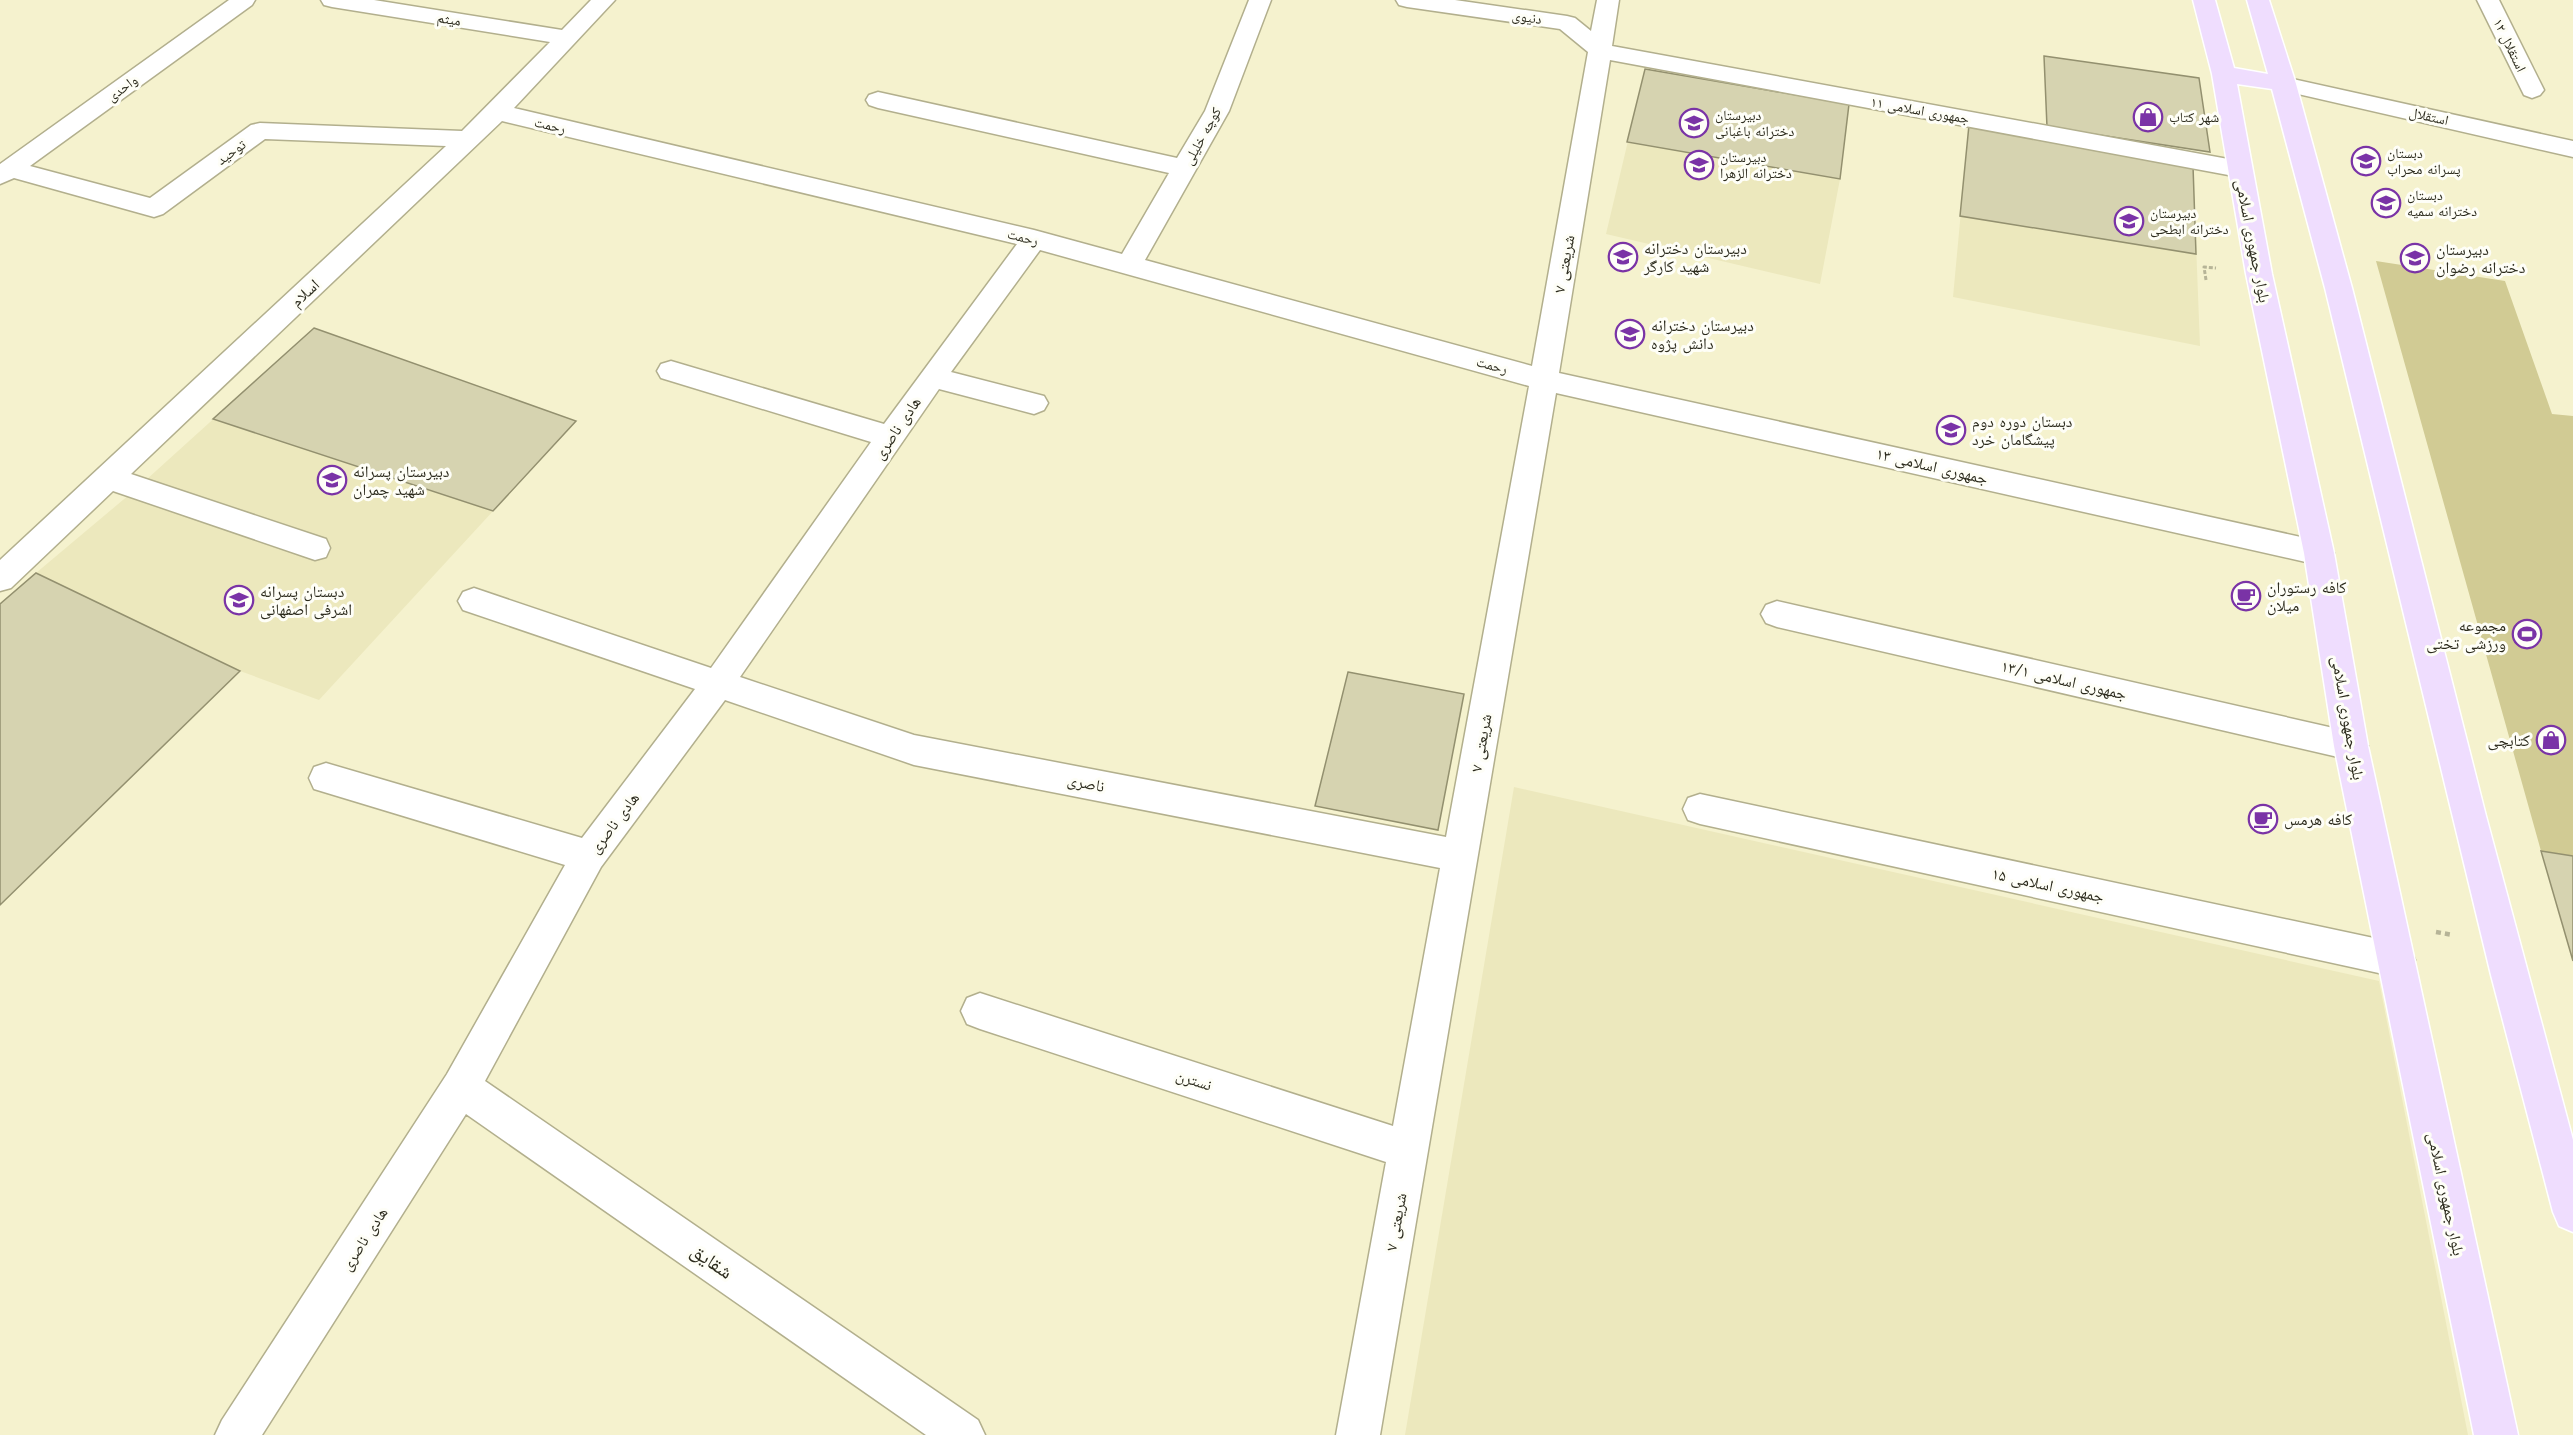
<svg xmlns="http://www.w3.org/2000/svg" width="2573" height="1435" viewBox="0 0 2573 1435" font-family="'Work Sans','Noto Naskh Arabic',sans-serif">
  <rect width="100%" height="100%" fill="#f5f2ce"/>
  <path fill="#ece8bd" d="M 1645,69 L 1849,104 L 1840,179 L 1820,284 L 1606,234 Z
    M 1969,125 L 2193,166 L 2200,346 L 1953,297 Z
    M 314,328 L 576,421 L 319,700 L 240,671 L 36,573 L 136,489 Z
    M 1514,787 L 2379,981 L 2468,1435 L 1405,1435 Z"/>
  <path fill="#d1cb94" d="M 2376,261 L 2505,281 L 2552,414 L 2573,416 L 2573,856 L 2541,851 Z"/>
  <path fill="#d6d3b0" stroke="#93906f" stroke-width="1.5" d="M 2044,56 L 2199,78 L 2210,152 L 2047,127 Z
    M 1645,69 L 1849,104 L 1840,179 L 1627,142 Z
    M 1969,125 L 2193,166 L 2196,254 L 1960,216 Z
    M 314,328 L 576,421 L 493,511 L 213,419 Z
    M 36,573 L 240,671 L 0,905 L 0,604 Z
    M 1348,672 L 1464,694 L 1438,830 L 1315,806 Z
    M 2541,851 L 2573,856 L 2573,961 Z"/>
  <g fill="none" stroke-linecap="round" stroke-linejoin="round">
    <g stroke="#b2af8d" stroke-width="3">
      <path id="minor" d="M 229,0 L 255,0 L 252,5 L 30,166 L 150,198 L 251,125 L 260,123 L 462,131 L 550,42 L 332,7 L 324,5 L 321,0 L 374,0 L 562,30 L 591,0 L 615,0 L 514,108 L 1034,230 L 1122,254 L 1169,173 L 878,108 L 869,105 L 866,100 L 869,95 L 878,92 L 1177,158 L 1205,111 L 1249,0 L 1271,0 L 1229,111 L 1145,260 L 1532,366 L 1588,52 L 1560,29 L 1407,7 L 1399,5 L 1396,0 L 1455,0 L 1567,16 L 1575,18 L 1591,31 L 1597,0 L 1619,0 L 1612,46 L 2239,161 L 2248,163 L 2252,169 L 2248,175 L 2239,177 L 1610,60 L 1559,373 L 2319,541 L 2330,544 L 2334,553 L 2330,562 L 2319,565 L 1556,393 L 1380,1435 L 1336,1435 L 1386,1162 L 980,1029 L 967,1024 L 961,1011 L 967,998 L 980,993 L 1393,1126 L 1440,868 L 914,765 L 725,700 L 601,867 L 485,1081 L 978,1420 L 985,1435 L 926,1435 L 466,1114 L 262,1435 L 215,1435 L 222,1420 L 447,1074 L 565,865 L 314,789 L 309,778 L 314,767 L 326,763 L 582,838 L 695,689 L 463,610 L 458,601 L 463,592 L 474,588 L 711,668 L 871,442 L 661,378 L 657,371 L 661,364 L 671,361 L 884,424 L 1017,244 L 502,121 L 131,474 L 326,539 L 330,548 L 326,557 L 315,560 L 113,491 L 11,588 L 0,591 L 0,560 L 446,146 L 265,139 L 163,214 L 154,217 L 14,178 L 0,184 L 0,164 ZM 1040,250 L 1529,386 L 1446,837 L 914,735 L 740,677 L 939,389 L 1034,414 L 1044,410 L 1048,403 L 1044,396 L 951,372 Z
        M 2477,0 L 2499,0 L 2544,90 L 2540,95 L 2532,98 L 2524,95 Z
        M 2284,77 L 2573,141 L 2573,157 L 2276,89 L 2272,84 L 2276,79 Z
        M 1777,601 L 2351,732 L 2363,736 L 2368,746 L 2363,756 L 2351,760 L 1777,627 L 1766,623 L 1761,614 L 1766,605 Z
        M 1700,794 L 2397,943 L 2410,948 L 2415,960 L 2410,972 L 2397,977 L 1700,824 L 1688,820 L 1683,809 L 1688,798 Z"/>
    </g>
    <g stroke="#fff" stroke-width="3">
      <path id="major" d="M 2193,0 L 2215,0 L 2234,68 L 2268,74 L 2247,0 L 2269,0 L 2296,84 L 2352,288 L 2486,816 L 2573,1140 L 2573,1232 L 2559,1226 L 2553,1212 L 2491,975 L 2325,288 L 2272,89 L 2237,84 L 2272,274 L 2334,553 L 2368,746 L 2518,1435 L 2474,1435 L 2334,746 L 2304,553 L 2246,274 L 2212,74 Z"/>
    </g>
    <path stroke="#b6b497" stroke-width="3" stroke-dasharray="4 2" stroke-linecap="butt" d="M 2206,280 L 2204,267 L 2216,268"/>
    <path stroke="#b6b497" stroke-width="4.5" stroke-dasharray="5 4" stroke-linecap="butt" d="M 2436,932 L 2453,935"/>
    <use href="#minor" fill="#fff" fill-rule="evenodd"/>
    <use href="#major" fill="#efddfe" fill-rule="evenodd"/>
  </g>
  <defs>
    <g id="shop-ring" transform="scale(1.5)"><circle r="9.5" fill="#fefef7" stroke="#7a33a6" stroke-width="1.5"/><path d="M-5-2.5h2.3a2.7 3.5 0 0 1 5.4 0H5L5.5 6h-11ZM-1.5-2.5h3a1.5 2.3 0 0 0-3 0Z" fill="#7a33a6"/></g>
    <g id="school-ring" transform="scale(1.5)"><circle r="9.5" fill="#fefef7" stroke="#7a33a6" stroke-width="1.5"/><path d="M0-5L7-2L0 1L-7-2ZM-4 1L0 2.5L4 1V4Q0 6-4 4Z" fill="#7a33a6"/></g>
    <g id="cafe-ring" transform="scale(1.5)"><circle r="9.5" fill="#fefef7" stroke="#7a33a6" stroke-width="1.5"/><path d="M-5.5-4.5H6V0H3Q3 3.5 0 3.5H-2.5Q-5.5 3.5-5.5 0ZM3-3.2v2h1.7v-2ZM-6 4.5H4V6H-6Z" fill="#7a33a6"/></g>
    <g id="stadium-ring" transform="scale(1.5)"><circle r="9.5" fill="#fefef7" stroke="#7a33a6" stroke-width="1.5"/><path d="M0-5a6.5 5 0 1 0 0 10a6.5 5 0 1 0 0-10ZM-3.5-1.8h7v3.6h-7Z" fill="#7a33a6"/></g>
  </defs>
  <g fill-rule="evenodd">
    <use href="#shop-ring" x="2148" y="117"/>
    <use href="#school-ring" x="1694" y="123"/>
    <use href="#school-ring" x="2366" y="161"/>
    <use href="#school-ring" x="1699" y="165"/>
    <use href="#school-ring" x="2386" y="203"/>
    <use href="#school-ring" x="2129" y="221"/>
    <use href="#school-ring" x="1623" y="257"/>
    <use href="#school-ring" x="2415" y="258"/>
    <use href="#school-ring" x="1630" y="334"/>
    <use href="#school-ring" x="1951" y="430"/>
    <use href="#school-ring" x="332" y="480"/>
    <use href="#cafe-ring" x="2246" y="596"/>
    <use href="#school-ring" x="239" y="600"/>
    <use href="#stadium-ring" x="2527" y="634"/>
    <use href="#shop-ring" x="2551" y="740"/>
    <use href="#cafe-ring" x="2263" y="819"/>
  </g>
  <g text-anchor="middle" dominant-baseline="central" stroke-width="6" stroke-linejoin="round" paint-order="stroke">
    <g font-size="14" fill="#2b2a1c" stroke="#fefef7">
      <text transform="translate(1527 17) rotate(8)">دنیوی</text>
      <text transform="translate(449 19) rotate(9)">میثم</text>
      <text transform="translate(2510 45) rotate(64)">استقلال ۱۲</text>
      <text transform="translate(122 88) rotate(-36)">واحدی</text>
      <text transform="translate(1920 110) rotate(10)">جمهوری اسلامی ۱۱</text>
      <text transform="translate(2429 116) rotate(13)">استقلال</text>
      <text transform="translate(550 125) rotate(13)">رحمت</text>
      <text transform="translate(1202 136) rotate(-61)">کوچه خلیلی</text>
      <text transform="translate(231 152) rotate(-36)">توحید</text>
      <text transform="translate(1023 237) rotate(14)">رحمت</text>
      <text transform="translate(1492 365) rotate(15)">رحمت</text>
    </g>
    <g font-size="14" fill="#2b2a1c" stroke="#fefef7" text-anchor="start">
      <text x="1715" y="115">دبیرستان<tspan x="1715" dy="16">دخترانه باغبانی</tspan></text>
      <text x="2169" y="117">شهر کتاب</text>
      <text x="2387" y="153">دبستان<tspan x="2387" dy="16">پسرانه محراب</tspan></text>
      <text x="1720" y="157">دبیرستان<tspan x="1720" dy="16">دخترانه الزهرا</tspan></text>
      <text x="2407" y="195">دبستان<tspan x="2407" dy="16">دخترانه سمیه</tspan></text>
      <text x="2150" y="213">دبیرستان<tspan x="2150" dy="16">دخترانه ابطحی</tspan></text>
    </g>
    <g font-size="16" fill="#2b2a1c" stroke="#fefef7">
      <text transform="translate(2253 241) rotate(79)">بلوار جمهوری اسلامی</text>
      <text transform="translate(1564 264) rotate(-80)">شریعتی ۷</text>
      <text transform="translate(305 293) rotate(-43)">اسلام</text>
      <text transform="translate(897 428) rotate(-56)">هادی ناصری</text>
      <text transform="translate(1932 466) rotate(13)">جمهوری اسلامی ۱۳</text>
      <text transform="translate(2064 680) rotate(13)">جمهوری اسلامی ۱۳/۱</text>
      <text transform="translate(2348 718) rotate(80)">بلوار جمهوری اسلامی</text>
      <text transform="translate(1481 743) rotate(-80)">شریعتی ۷</text>
      <text transform="translate(1086 783) rotate(11)">ناصری</text>
      <text transform="translate(614 823) rotate(-53)">هادی ناصری</text>
      <text transform="translate(2048 885) rotate(12)">جمهوری اسلامی ۱۵</text>
      <text transform="translate(1194 1080) rotate(18)">نسترن</text>
      <text transform="translate(2446 1194) rotate(78)">بلوار جمهوری اسلامی</text>
      <text transform="translate(1396 1222) rotate(-80)">شریعتی ۷</text>
      <text transform="translate(364 1239) rotate(-57)">هادی ناصری</text>
    </g>
    <g font-size="16" fill="#2b2a1c" stroke="#fefef7" text-anchor="start">
      <text x="1644" y="248">دبیرستان دخترانه<tspan x="1644" dy="18">شهید کارگر</tspan></text>
      <text x="2436" y="249">دبیرستان<tspan x="2436" dy="18">دخترانه رضوان</tspan></text>
      <text x="1651" y="325">دبیرستان دخترانه<tspan x="1651" dy="18">دانش پژوه</tspan></text>
      <text x="1972" y="421">دبستان دوره دوم<tspan x="1972" dy="18">پیشگامان خرد</tspan></text>
      <text x="353" y="471">دبیرستان پسرانه<tspan x="353" dy="18">شهید چمران</tspan></text>
      <text x="2267" y="587">کافه رستوران<tspan x="2267" dy="18">میلان</tspan></text>
      <text x="260" y="591">دبستان پسرانه<tspan x="260" dy="18">اشرفی اصفهانی</tspan></text>
      <text x="2506" y="625" text-anchor="end">مجموعه<tspan x="2506" dy="18">ورزشی تختی</tspan></text>
      <text x="2530" y="740" text-anchor="end">کتابچی</text>
      <text x="2284" y="819">کافه هرمس</text>
    </g>
    <g font-size="20" fill="#2b2a1c" stroke="#fefef7">
      <text transform="translate(712 1261) rotate(35)">شقایق</text>
    </g>
  </g>
</svg>
